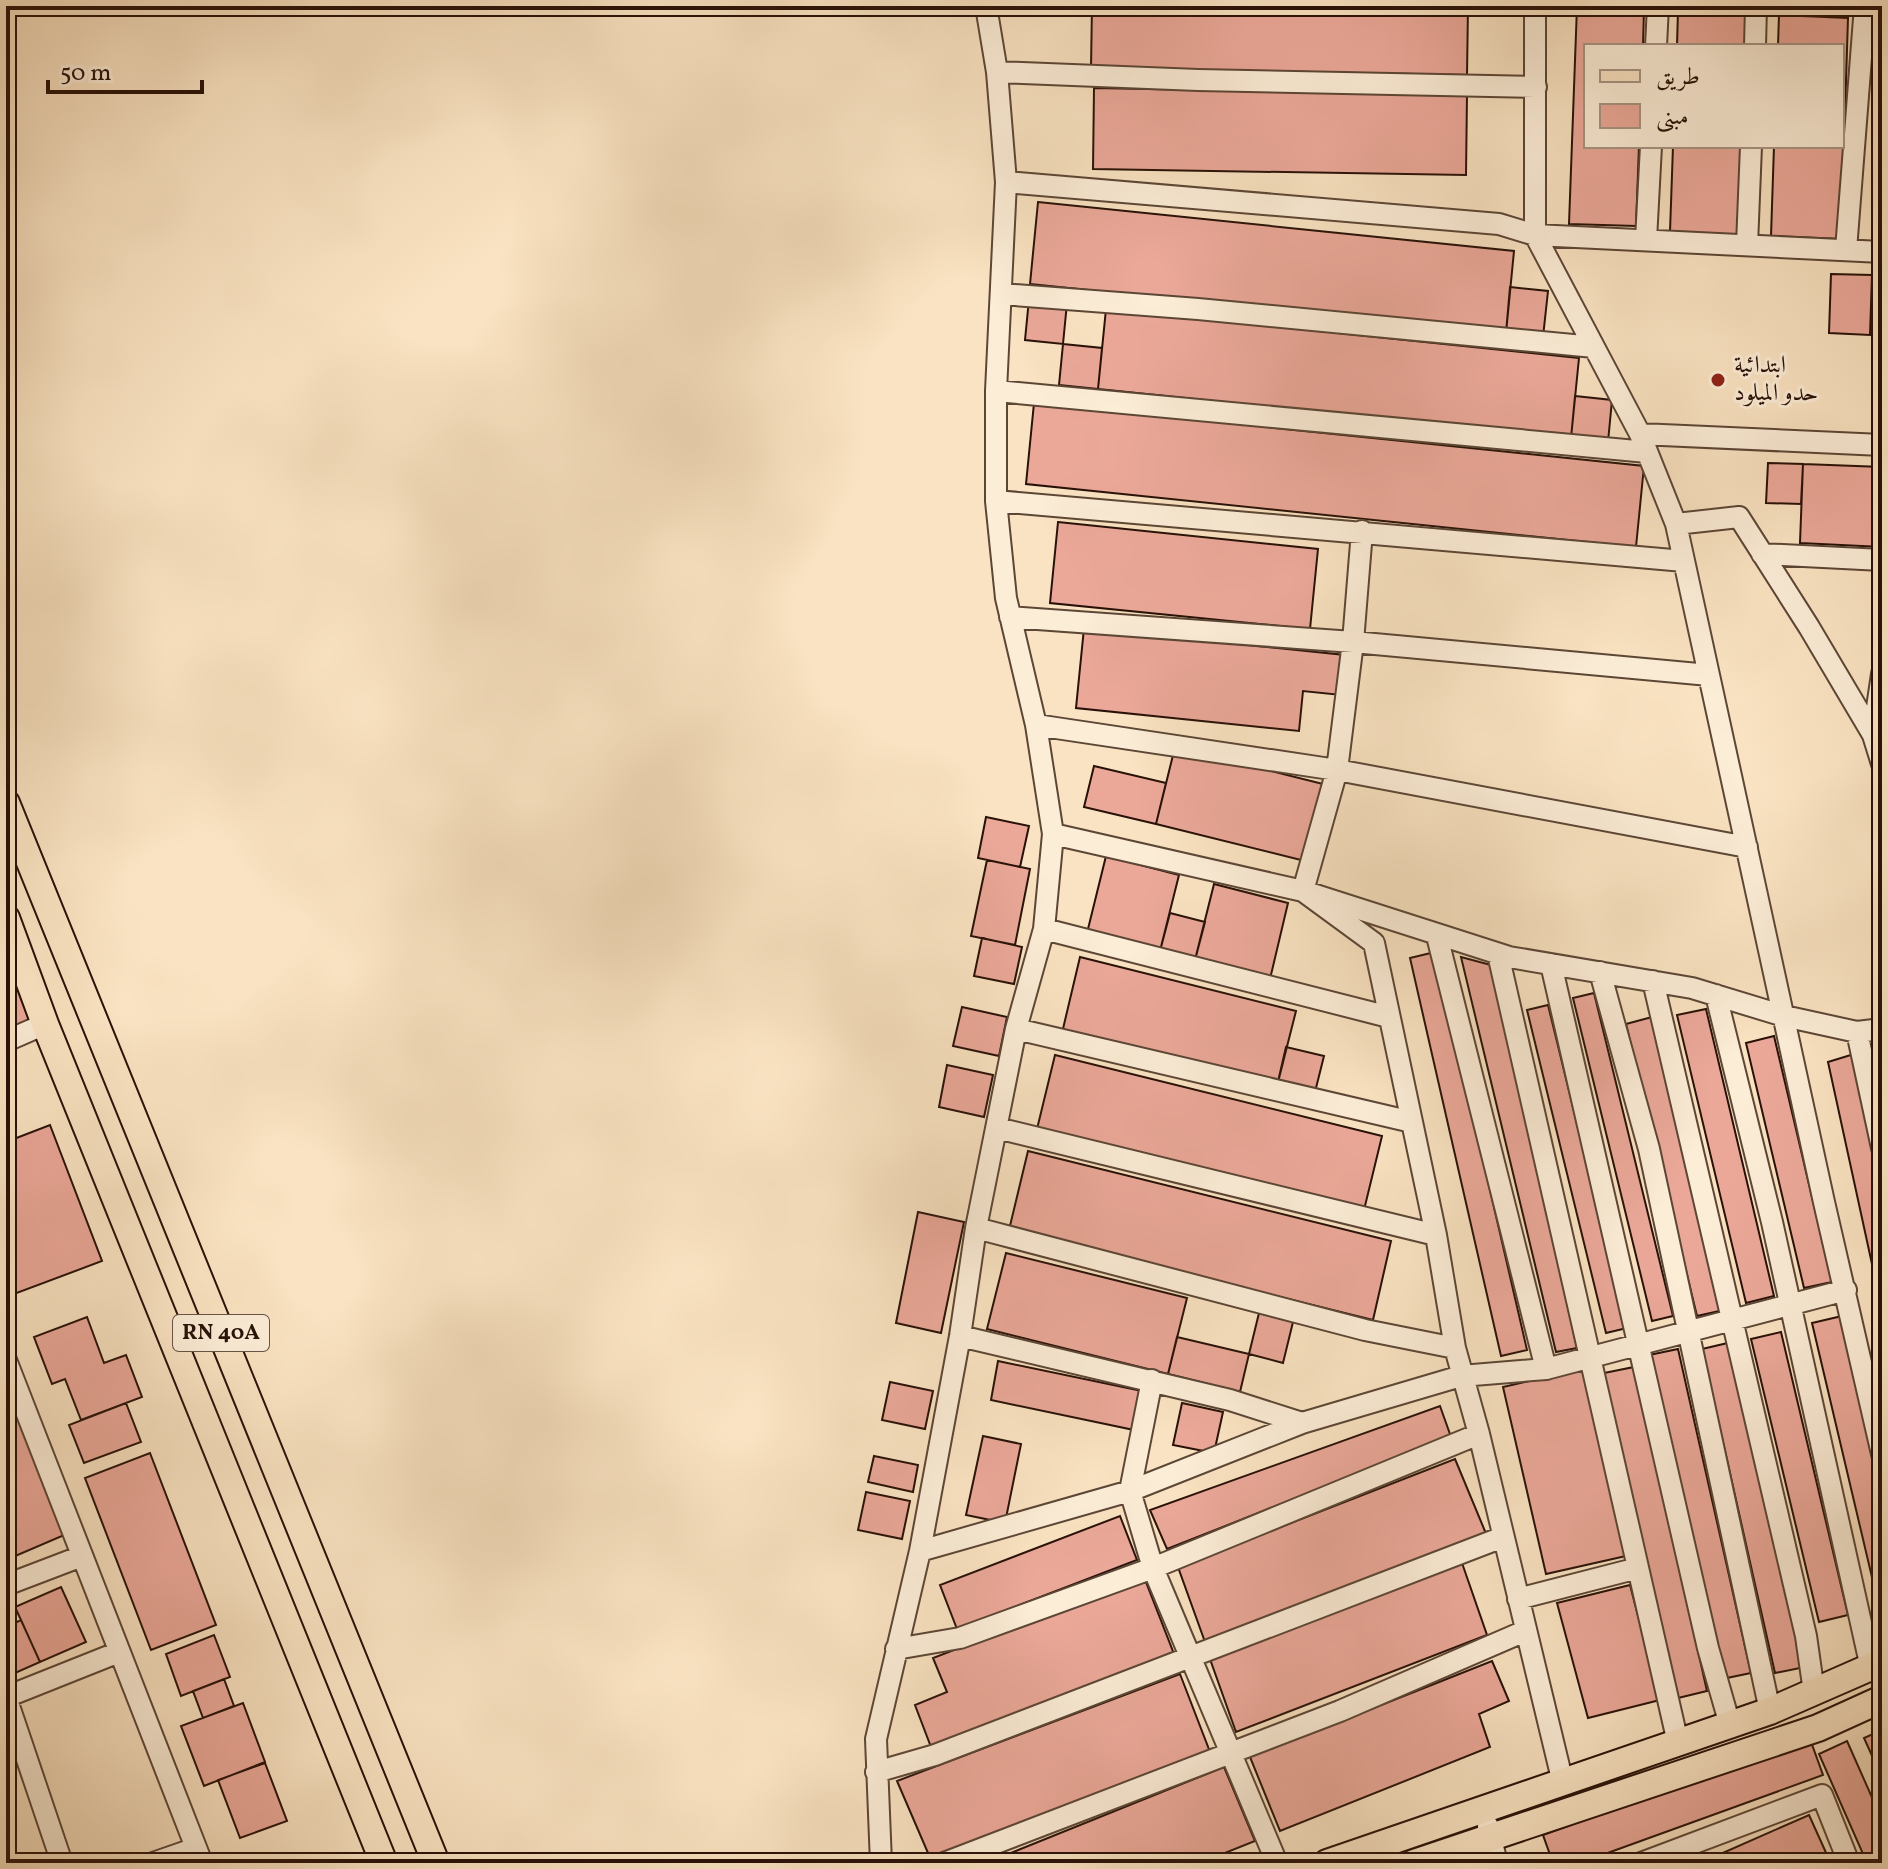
<svg xmlns="http://www.w3.org/2000/svg" width="1888" height="1869" viewBox="0 0 1888 1869" font-family="Vollkorn,Amiri,serif">
  <rect width="100%" height="100%" fill="#fae3c2"/>
  <filter id="stains"><feTurbulence type="fractalNoise" baseFrequency=".0025" numOctaves="4"/><feColorMatrix values="0 0 0 0 .2 0 0 0 0 .09 0 0 0 0 .02 0 0 0 .5 -.17"/></filter>
  <radialGradient id="worn" r=".72"><stop offset=".6" stop-color="#630" stop-opacity="0"/><stop offset="1" stop-color="#630" stop-opacity=".3"/></radialGradient>
  <path fill="#eba899" stroke="#281108" stroke-width="2" d="M 1092,6 L 1468,6 L 1467,75 L 1091,68 Z
    M 1577,6 L 1644,9 L 1643,46 L 1586,46 L 1586,146 L 1639,146 L 1636,226 L 1569,224 Z
    M 1678,10 L 1751,13 L 1750,46 L 1677,46 Z
    M 1779,15 L 1848,18 L 1841,239 L 1771,236 L 1774,146 L 1842,146 L 1842,46 L 1778,46 Z
    M 1881,20 L 1882,20 L 1882,239 L 1873,239 Z
    M 1094,88 L 1467,95 L 1466,175 L 1093,169 Z
    M 1673,146 L 1747,146 L 1743,235 L 1670,232 Z
    M 1038,202 L 1514,251 L 1506,333 L 1030,284 Z
    M 1831,274 L 1872,275 L 1870,335 L 1829,333 Z
    M 1510,287 L 1548,291 L 1543,337 L 1506,333 Z
    M 1029,299 L 1067,303 L 1063,344 L 1025,340 Z
    M 1106,309 L 1579,358 L 1571,438 L 1098,389 Z
    M 1063,344 L 1102,348 L 1098,389 L 1059,385 Z
    M 1575,396 L 1612,400 L 1608,442 L 1571,438 Z
    M 1034,403 L 1644,466 L 1636,547 L 1026,484 Z
    M 1768,463 L 1803,464 L 1801,504 L 1766,503 Z
    M 1803,464 L 1882,467 L 1882,547 L 1800,543 Z
    M 1058,522 L 1318,549 L 1310,629 L 1050,603 Z
    M 1084,628 L 1345,655 L 1341,695 L 1303,691 L 1299,731 L 1076,708 Z
    M 1175,747 L 1323,784 L 1305,861 L 1156,824 Z
    M 1094,766 L 1166,783 L 1156,824 L 1084,807 Z
    M 986,817 L 1029,826 L 1020,867 L 978,858 Z
    M 1106,856 L 1179,875 L 1160,951 L 1087,933 Z
    M 987,860 L 1030,869 L 1015,945 L 971,936 Z
    M 1214,884 L 1288,903 L 1270,979 L 1195,960 Z
    M 1170,913 L 1205,922 L 1195,960 L 1160,951 Z
    M 982,938 L 1022,947 L 1014,984 L 974,976 Z
    M 1435,952 L 1527,1350 L 1501,1356 L 1410,958 Z
    M 1080,957 L 1296,1011 L 1277,1086 L 1062,1033 Z
    M 1461,957 L 1491,965 L 1577,1348 L 1556,1352 Z
    M 6,958 L 35,1023 L 6,1036 Z
    M 1594,993 L 1673,1316 L 1652,1321 L 1573,998 Z
    M 1548,1005 L 1627,1328 L 1606,1333 L 1527,1010 Z
    M 962,1007 L 1007,1017 L 999,1056 L 953,1046 Z
    M 1706,1009 L 1774,1296 L 1746,1303 L 1677,1015 Z
    M 1652,1017 L 1724,1310 L 1697,1316 L 1626,1024 Z
    M 1774,1036 L 1832,1282 L 1804,1288 L 1746,1043 Z
    M 1882,1042 L 1882,1067 L 1877,1044 Z
    M 1286,1047 L 1324,1056 L 1314,1096 L 1277,1086 Z
    M 1854,1054 L 1882,1183 L 1882,1310 L 1828,1062 Z
    M 1055,1055 L 1382,1136 L 1364,1210 L 1037,1129 Z
    M 947,1065 L 993,1075 L 984,1117 L 939,1107 Z
    M 50,1125 L 102,1261 L 14,1294 L 6,1273 L 6,1142 Z
    M 1028,1151 L 1391,1241 L 1373,1320 L 1009,1230 Z
    M 918,1212 L 964,1222 L 941,1333 L 896,1323 Z
    M 1006,1253 L 1187,1298 L 1168,1374 L 987,1329 Z
    M 1259,1313 L 1293,1322 L 1283,1363 L 1249,1354 Z
    M 1842,1316 L 1882,1486 L 1882,1606 L 1879,1607 L 1812,1323 Z
    M 87,1317 L 104,1363 L 126,1355 L 142,1397 L 81,1420 L 65,1379 L 52,1384 L 34,1337 Z
    M 1781,1332 L 1848,1615 L 1819,1622 L 1751,1339 Z
    M 1177,1337 L 1249,1354 L 1240,1392 L 1168,1374 Z
    M 1732,1342 L 1805,1667 L 1775,1673 L 1702,1349 Z
    M 1678,1349 L 1751,1673 L 1722,1679 L 1649,1355 Z
    M 998,1361 L 1142,1391 L 1134,1430 L 991,1400 Z
    M 1634,1367 L 1707,1691 L 1678,1698 L 1604,1373 Z
    M 1583,1369 L 1626,1556 L 1546,1574 L 1503,1387 Z
    M 890,1382 L 933,1391 L 925,1429 L 882,1420 Z
    M 10,1399 L 69,1533 L 6,1560 L 6,1401 Z
    M 126,1403 L 141,1442 L 84,1463 L 69,1425 Z
    M 1182,1403 L 1223,1412 L 1214,1453 L 1173,1445 Z
    M 1440,1406 L 1451,1437 L 1167,1549 L 1150,1510 Z
    M 983,1436 L 1021,1444 L 1005,1523 L 966,1515 Z
    M 150,1453 L 216,1625 L 151,1650 L 85,1478 Z
    M 874,1456 L 918,1465 L 913,1492 L 868,1482 Z
    M 1455,1459 L 1487,1536 L 1205,1642 L 1178,1567 Z
    M 866,1492 L 910,1501 L 902,1539 L 858,1530 Z
    M 1120,1516 L 1137,1560 L 957,1629 L 940,1585 Z
    M 1462,1563 L 1487,1635 L 1236,1732 L 1210,1659 Z
    M 1144,1577 L 1174,1654 L 931,1747 L 915,1705 L 947,1692 L 933,1658 Z
    M 1630,1585 L 1660,1700 L 1588,1718 L 1557,1603 Z
    M 61,1587 L 86,1642 L 40,1662 L 15,1607 Z
    M 21,1620 L 40,1662 L 6,1677 L 6,1627 Z
    M 214,1635 L 230,1677 L 181,1696 L 166,1654 Z
    M 1492,1661 L 1509,1701 L 1479,1714 L 1490,1747 L 1280,1831 L 1250,1757 Z
    M 1180,1674 L 1210,1752 L 931,1860 L 897,1781 Z
    M 224,1679 L 234,1706 L 203,1718 L 193,1691 Z
    M 243,1703 L 265,1762 L 204,1786 L 181,1726 Z
    M 1882,1730 L 1882,1778 L 1864,1738 Z
    M 1810,1739 L 1823,1775 L 1580,1863 L 1553,1863 L 1543,1835 Z
    M 1847,1741 L 1882,1820 L 1882,1863 L 1867,1863 L 1819,1754 Z
    M 265,1763 L 287,1821 L 240,1838 L 218,1780 Z
    M 1224,1767 L 1255,1841 L 1200,1863 L 986,1863 Z
    M 1809,1815 L 1828,1857 L 1815,1863 L 1700,1863 Z
    M 1485,1848 L 1490,1863 L 1442,1863 Z"/>
  <g fill="none" stroke-linecap="round" stroke-linejoin="round">
    <g stroke="#5c4636" stroke-width="24">
      <path id="minor" d="M 986,6 L 997,72 L 1006,182 L 996,391 L 996,501 L 1006,598 L 1036,725 L 1053,834
        M 1535,6 L 1535,235 L 1640,434 L 1676,524 L 1824,1202 L 1882,1454
        M 1656,46 L 1658,6
        M 1755,46 L 1756,6
        M 997,72 L 1198,80 L 1536,87
        M 1006,182 L 1499,224 L 1535,235 L 1882,252
        M 1646,240 L 1651,146
        M 1747,245 L 1751,146
        M 1846,250 L 1865,6
        M 1001,294 L 1198,309 L 1594,347
        M 996,391 L 1647,452
        M 1640,434 L 1882,445
        M 996,501 L 1684,561
        M 1676,524 L 1739,517 L 1809,627 L 1873,735 L 1882,764
        M 1362,531 L 1353,642 L 1337,770 L 1303,891 L 1374,943 L 1436,1235 L 1455,1348 L 1479,1434 L 1563,1783
        M 1762,554 L 1882,560
        M 1010,617 L 1353,642 L 1709,675
        M 1036,725 L 1337,770 L 1747,847
        M 1873,735 L 1882,674
        M 1044,929 L 1389,1017
        M 1437,936 L 1546,1369
        M 1498,954 L 1678,1743
        M 1551,964 L 1708,1648 L 1730,1725
        M 1600,972 L 1649,1149 L 1770,1711
        M 1653,981 L 1806,1636 L 1814,1692
        M 1716,995 L 1772,1222 L 1871,1668
        M 1016,1029 L 1412,1122
        M 1857,1032 L 1882,1148
        M 6,1041 L 45,1024
        M 997,1128 L 1436,1235
        M 976,1228 L 1365,1330 L 1455,1348
        M 960,1336 L 1230,1400 L 1302,1423
        M 6,1360 L 202,1863
        M 1152,1380 L 1130,1491 L 1153,1568 L 1277,1863
        M 920,1551 L 1130,1491 L 1302,1423 L 1461,1376 L 1546,1369 L 1846,1290
        M 6,1585 L 82,1556
        M 1518,1599 L 1638,1568
        M 896,1649 L 960,1638 L 1153,1568 L 1479,1434
        M 6,1697 L 62,1863
        M 6,1697 L 119,1652
        M 876,1772 L 935,1755 L 1503,1537
        M 1488,1826 L 1497,1863
        M 153,1863 L 196,1848
        M 881,1863 L 876,1739 L 920,1551 L 960,1336 L 976,1228 L 1016,1029 L 1044,929 L 1053,834 L 1303,891 L 1509,957 L 1692,988 L 1784,1016 L 1857,1032 L 1882,1029
        M 944,1863 L 1340,1711 L 1525,1631
        M 1641,1863 L 1822,1795 L 1849,1863"/>
    </g>
    <g stroke="#281108" stroke-width="30">
      <path id="major" d="M 6,803 L 436,1863
        M 6,918 L 45,1024 L 384,1863
        M 1327,1863 L 1770,1711 L 1882,1662
        M 1414,1863 L 1818,1728 L 1882,1699"/>
    </g>
    <use href="#minor" stroke="#fcedd7" stroke-width="20"/>
    <use href="#major" stroke="#fae3c2" stroke-width="26"/>
  </g>
  <circle fill="#8f2418" stroke="#fcedd7" stroke-width="3" cx="1718" cy="380" r="8"/>
  <g text-anchor="middle" dominant-baseline="central" stroke-width="6" stroke-linejoin="round" paint-order="stroke">
    <rect fill="#fcedd7" stroke="#685346" stroke-width="2" x="173" y="1315" width="96" height="36" rx="6"/>
    <g font-size="22" font-weight="bold" fill="#281108">
      <text x="221" y="1333">RN 40A</text>
    </g>
    <g font-size="24" fill="#281108" stroke="#fcedd7" text-anchor="start">
      <text x="1734" y="366">ابتدائية<tspan x="1734" dy="28">حدو الميلود</tspan></text>
    </g>
  </g>
  <rect width="1888" height="1869" fill="none" stroke="#fae3c2" stroke-width="32"/>
  <rect x="8" y="8" width="1872" height="1853" fill="none" stroke="#281108" stroke-width="4"/>
  <rect x="16" y="16" width="1856" height="1837" fill="none" stroke="#281108" stroke-width="2"/>
  <rect x="1584" y="44" width="260" height="104" fill="#fcedd7" stroke="#a79584" stroke-width="2"/>
  <rect x="1600" y="70" width="40" height="12" fill="#fae3c2" stroke="#a79584" stroke-width="2"/>
  <text x="1656" y="84" font-size="24" fill="#281108">طريق</text>
  <rect x="1600" y="104" width="40" height="24" fill="#eba899" stroke="#a79584" stroke-width="2"/>
  <text x="1656" y="124" font-size="24" fill="#281108">مبنى</text>
  <path d="M48 80v12h154v-12" fill="none" stroke="#281108" stroke-width="4"/>
  <text x="60" y="80" font-size="24" fill="#281108" stroke="#fcedd7" stroke-width="6" paint-order="stroke">50 m</text>
  <rect width="100%" height="100%" filter="url(#stains)"/>
  <rect width="100%" height="100%" fill="url(#worn)"/>
</svg>
